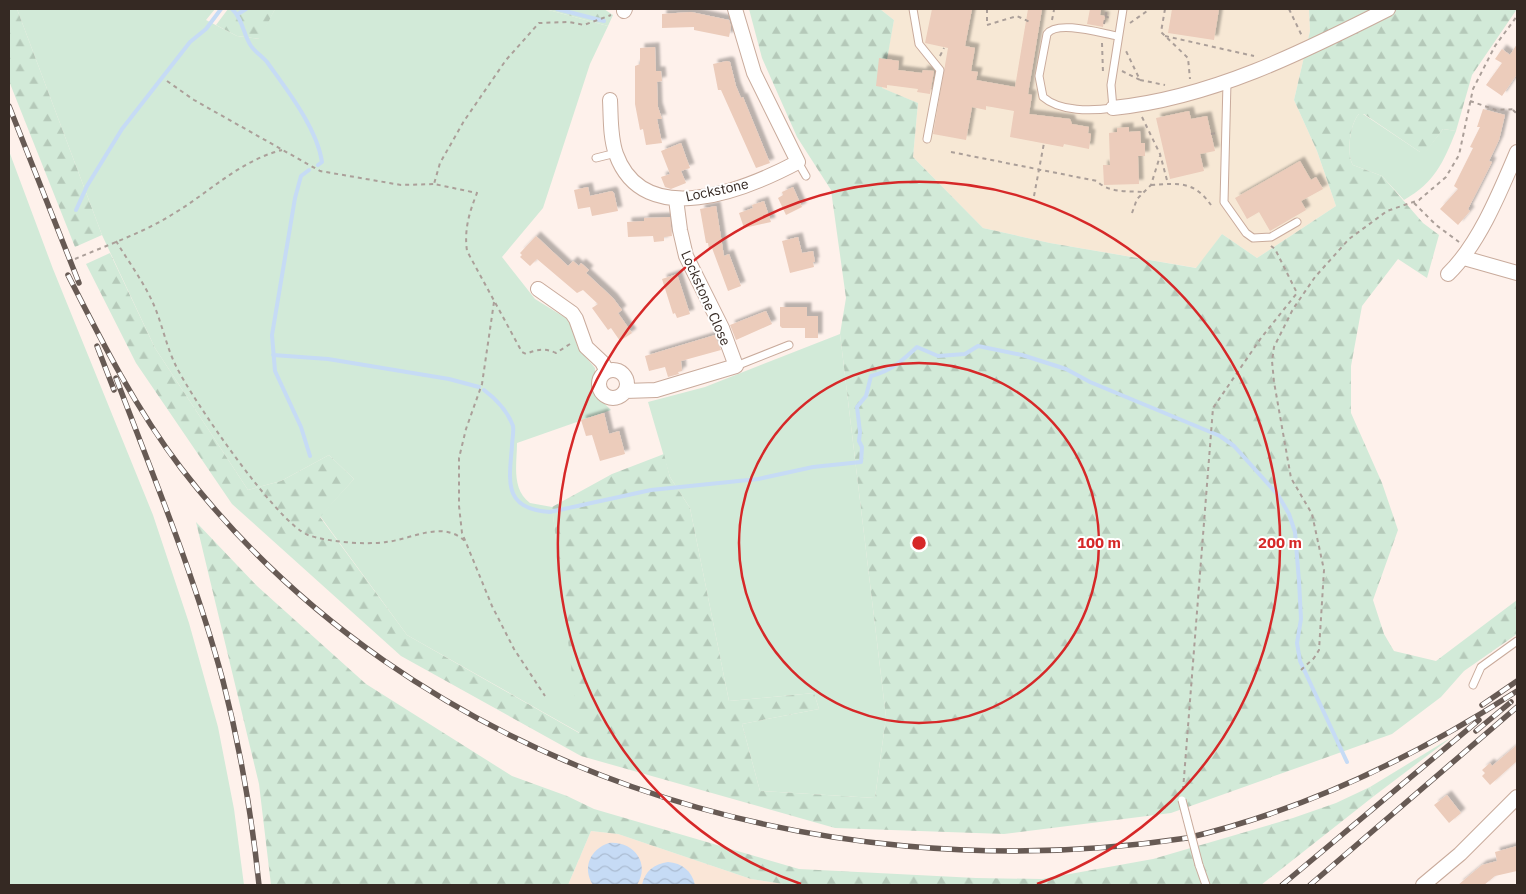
<svg xmlns="http://www.w3.org/2000/svg" width="1526" height="894" viewBox="0 0 1526 894" font-family="'IBM Plex Sans',sans-serif">
  <defs>
    <pattern id="forest-firs" width="22" height="20" patternUnits="userSpaceOnUse" patternTransform="scale(1.25)"><rect width="22" height="20" fill="#d2ead8"/><path d="M5 1l3.5 6h-7zM16 11l3.5 6h-7z" fill="#b5c9b9"/></pattern>
    <pattern id="water-waves" width="16" height="10" patternUnits="userSpaceOnUse" patternTransform="scale(1.25)"><rect width="16" height="10" fill="#c6dbf5"/><path d="M0 5q4-4 8 0t8 0" fill="none" stroke="#abbcd2"/></pattern>
    <filter id="shadow"><feDropShadow dx="4.5" dy="-4.5" stdDeviation="1" flood-color="#0004"/></filter>
  </defs>
  <rect width="100%" height="100%" fill="#fef1eb"/>
  <path fill="#fae6d7" d="M 591,831 L 618,834 L 751,879 L 790,885 L 568,885 Z"/>
  <path fill="#f7e8d5" d="M 880,9 L 1309,9 L 1310,31 L 1294,100 L 1317,151 L 1336,206 L 1257,258 L 1222,234 L 1197,268 L 1050,243 L 983,228 L 913,157 L 918,103 L 881,88 L 894,20 Z"/>
  <path fill="#d2ead8" d="M 17,9 L 215,9 L 206,20 L 237,36 L 259,39 L 275,9 L 545,9 L 608,26 L 590,64 L 543,208 L 502,257 L 535,299 L 569,320 L 578,348 L 595,368 C 595,386 597,397 611,410 L 517,443 C 517,464 511,489 530,503 L 552,507 L 580,733 L 407,635 L 320,516 L 354,479 L 329,455 L 281,481 L 248,490 L 155,348 L 102,235 Z
    M 1359,114 L 1363,114 L 1420,152 L 1426,151 L 1443,129 L 1456,131 C 1443,163 1435,182 1404,200 L 1382,176 L 1353,165 C 1346,154 1350,123 1359,114 Z
    M 9,151 L 53,269 L 153,515 L 189,623 L 218,727 L 234,809 L 244,885 L 9,885 Z
    M 840,334 L 886,717 L 875,798 L 760,791 L 742,724 L 819,709 L 814,693 L 729,701 L 690,508 L 670,477 L 648,402 L 705,387 Z
    M 1452,737 L 1374,796 L 1370,787 Z"/>
  <path fill="url(#forest-firs)" d="M 9,9 L 17,9 L 102,235 L 75,247 L 9,81 Z
    M 228,9 L 275,9 L 260,39 L 237,36 L 216,25 Z
    M 545,9 L 604,9 L 613,15 L 608,26 Z
    M 749,9 L 880,9 L 894,20 L 882,88 L 918,103 L 913,157 L 983,228 L 1050,243 L 1196,268 L 1222,234 L 1257,258 L 1336,206 L 1317,151 L 1294,100 L 1310,31 L 1309,9 L 1517,9 L 1472,75 L 1456,131 L 1443,129 L 1426,152 L 1420,152 L 1364,114 L 1359,114 C 1350,123 1346,154 1353,165 L 1382,176 L 1423,223 L 1439,235 L 1427,278 L 1398,259 L 1362,306 L 1351,366 L 1351,413 L 1382,483 L 1398,530 L 1373,600 L 1384,634 L 1394,651 L 1436,661 L 1517,600 L 1517,634 L 1464,671 L 1441,697 L 1392,734 L 1171,813 L 1004,834 L 835,828 L 581,756 L 401,656 L 232,504 L 136,363 L 86,264 L 110,253 L 155,348 L 248,490 L 281,481 L 329,455 L 354,479 L 320,517 L 407,635 L 579,733 L 552,507 L 612,474 L 664,454 L 670,477 L 690,508 L 729,701 L 814,693 L 819,709 L 742,724 L 760,791 L 875,798 L 886,717 L 840,334 L 846,298 L 831,190 L 797,137 L 762,58 Z
    M 196,522 L 257,586 L 366,684 L 512,776 L 567,796 L 594,809 L 799,869 L 976,878 L 1042,879 L 1153,859 L 1293,818 L 1336,803 L 1370,787 L 1374,796 L 1261,885 L 790,885 L 751,879 L 618,834 L 591,831 L 568,885 L 271,885 L 259,784 Z"/>
  <path fill="url(#water-waves)" d="M 609,843 C 633,841 651,863 637,885 L 593,885 C 582,868 590,849 609,843 Z
    M 668,862 C 682,863 692,871 695,885 L 642,885 C 645,871 654,864 668,862 Z"/>
  <g fill="none" stroke-linecap="round" stroke-linejoin="round">
    <path stroke="#c6dbf5" stroke-width="4" d="M 232,9 C 243,19 243,34 251,46 C 255,52 262,56 267,62 C 287,90 317,128 322,162 L 318,165
      M 557,9 L 604,21
      M 238,14 L 246,9
      M 309,170 L 301,176 L 295,198 L 272,335 L 275,371 L 301,427 L 310,456
      M 76,210 L 87,186 L 122,129 L 190,42 L 206,29 L 221,9
      M 273,355 L 328,359 L 449,379 L 479,387
      M 484,390 C 496,399 508,412 513,426 C 514,432 512,440 512,446 C 509,482 503,509 550,512 L 651,490 L 758,479 L 813,467 L 861,462 L 862,447 L 859,441 L 860,432 L 857,407 L 866,396 L 871,376 C 891,371 902,361 917,347 L 938,356 L 965,354 L 978,346 L 1022,355 L 1066,369 L 1090,382 L 1220,436 L 1234,446 L 1278,495 L 1289,514 L 1295,532 L 1299,581 L 1301,619 L 1297,643 L 1300,661 L 1347,762"/>
  </g>
  <path fill="#ecccbb" filter="url(#shadow)" d="M 932,9 L 972,9 L 965,46 L 975,48 L 971,71 L 978,72 L 976,80 L 1015,87 L 1028,9 L 1042,9 L 1028,94 L 1032,95 L 1029,114 L 1070,119 L 1072,124 L 1089,127 L 1088,133 L 1091,134 L 1089,149 L 1064,144 L 1063,147 L 1010,137 L 1014,111 L 986,106 L 986,110 L 972,107 L 966,140 L 933,134 L 948,48 L 925,43 Z
    M 1090,9 L 1101,9 L 1100,15 L 1105,16 L 1103,27 L 1087,24 Z
    M 1172,9 L 1219,9 L 1214,40 L 1168,33 Z
    M 691,12 L 729,20 L 731,27 L 729,37 L 694,30 L 694,27 L 662,28 L 662,14 Z
    M 1517,44 L 1517,74 L 1502,96 L 1486,85 L 1502,63 L 1495,59 L 1502,49 L 1510,55 Z
    M 655,47 L 656,71 L 661,71 L 662,81 L 657,82 L 658,107 L 662,119 L 657,119 L 662,143 L 646,145 L 643,129 L 640,130 L 635,104 L 635,66 L 640,64 L 640,48 Z
    M 879,58 L 899,61 L 898,70 L 922,73 L 923,70 L 934,71 L 930,94 L 917,92 L 918,89 L 887,85 L 887,88 L 876,86 Z
    M 727,61 L 730,62 L 736,86 L 741,98 L 743,97 L 770,163 L 756,168 L 721,90 L 718,90 L 713,64 Z
    M 1483,109 L 1505,115 L 1499,140 L 1489,161 L 1492,162 L 1468,209 L 1470,211 L 1458,225 L 1440,209 L 1458,189 L 1454,186 L 1473,148 L 1470,147 L 1480,127 L 1477,127 Z
    M 1189,111 L 1191,119 L 1207,116 L 1215,151 L 1200,154 L 1204,171 L 1170,179 L 1156,118 Z
    M 1129,127 L 1129,132 L 1140,131 L 1141,143 L 1145,143 L 1145,156 L 1138,156 L 1139,184 L 1104,185 L 1103,165 L 1110,165 L 1109,133 L 1117,132 L 1117,128 Z
    M 681,143 L 690,168 L 681,171 L 686,183 L 671,189 L 665,187 L 661,177 L 670,174 L 661,151 Z
    M 1300,161 L 1311,180 L 1316,177 L 1323,189 L 1301,201 L 1306,210 L 1270,231 L 1259,212 L 1247,219 L 1235,198 Z
    M 588,187 L 590,196 L 612,191 L 614,193 L 618,211 L 592,216 L 590,207 L 578,209 L 574,190 Z
    M 793,187 L 802,207 L 786,215 L 778,198 L 783,195 L 782,192 Z
    M 764,201 L 771,222 L 744,228 L 739,213 L 753,208 L 752,205 Z
    M 716,206 L 724,256 L 729,254 L 741,286 L 728,291 L 712,248 L 709,249 L 708,243 L 706,243 L 700,209 Z
    M 670,217 L 672,236 L 664,237 L 664,241 L 654,242 L 653,236 L 628,237 L 627,222 L 644,221 L 644,218 Z
    M 536,236 L 568,266 L 573,261 L 579,266 L 581,263 L 589,270 L 586,273 L 613,298 L 622,310 L 618,313 L 632,333 L 620,341 L 611,328 L 608,330 L 592,308 L 598,304 L 583,290 L 577,293 L 537,259 L 530,266 L 520,257 L 522,255 L 520,253 Z
    M 798,237 L 802,253 L 813,251 L 815,262 L 813,262 L 814,267 L 790,273 L 782,241 Z
    M 677,274 L 690,314 L 677,318 L 675,313 L 673,314 L 662,279 Z
    M 780,307 L 807,307 L 807,316 L 818,316 L 818,338 L 805,338 L 805,328 L 782,328 L 780,326 Z
    M 766,311 L 772,324 L 736,340 L 730,325 Z
    M 715,335 L 721,350 L 681,361 L 682,371 L 678,372 L 679,374 L 668,377 L 665,367 L 649,371 L 645,356 Z
    M 604,413 L 609,434 L 619,431 L 625,454 L 600,461 L 592,435 L 586,436 L 581,420 Z
    M 1517,745 L 1517,761 L 1490,785 L 1482,776 L 1485,773 L 1482,770 L 1490,763 L 1492,766 Z
    M 1447,795 L 1461,813 L 1449,823 L 1434,805 Z
    M 1517,846 L 1517,871 L 1495,876 L 1484,885 L 1458,885 L 1482,865 L 1497,861 L 1495,852 Z"/>
  <g fill="none" stroke-linecap="round" stroke-linejoin="round">
    <g stroke="#c9ab9c" stroke-width="9">
      <path id="lane" d="M 913,9 L 919,44 L 940,70 L 927,139
        M 1117,36 C 1100,33 1057,20 1047,34 L 1039,76 L 1043,97 C 1060,112 1092,111 1113,108 L 1111,85 L 1123,9
        M 1227,82 L 1224,202 L 1246,233 L 1253,238 L 1271,237 L 1297,222
        M 596,158 L 616,153
        M 798,162 L 806,176
        M 736,366 L 789,345
        M 1473,685 L 1481,667 L 1517,641
        M 1199,865 L 1206,885"/>
    </g>
    <g stroke="#c9ab9c" stroke-width="16">
      <path id="street" d="M 624,11 L 625,9
        M 610,100 C 611,118 610,137 616,154 C 644,232 747,189 798,162 L 754,73 L 735,9
        M 1113,108 C 1211,98 1301,53 1388,9
        M 1464,258 L 1517,273
        M 1448,274 C 1479,244 1500,192 1517,152
        M 538,289 L 572,313 L 576,319 L 586,347 L 602,362 L 607,371
        M599 384a14 14 0 1 1 28 0a14 14 0 1 1-28 0Z
        M 625,391 L 656,390 L 736,366 L 722,328 L 686,256 L 680,230 L 676,199
        M 1423,885 L 1460,854 L 1517,797"/>
    </g>
    <path stroke="#ab9f99" stroke-width="2" stroke-dasharray="4 4" stroke-linecap="butt" d="M 987,9 L 987,25 L 1017,16 L 1032,23
      M 1165,9 L 1161,32 L 1188,58 L 1190,79
      M 1289,9 L 1302,36
      M 1105,16 L 1112,19
      M 1052,20 L 1054,10
      M 1130,23 L 1150,9
      M 1104,24 L 1107,9
      M 1165,36 L 1254,56
      M 1102,43 L 1103,73
      M 940,56 L 944,48
      M 1122,71 L 1140,80 L 1126,51
      M 1140,80 L 1165,85
      M 167,81 L 194,100 L 320,171 L 401,185 L 434,184
      M 1470,101 L 1496,110 L 1517,109
      M 1513,110 L 1517,114
      M 1142,117 L 1160,154 L 1168,184
      M 1211,134 L 1216,133
      M 951,152 L 1097,181 C 1108,193 1128,191 1144,192
      M 1151,185 C 1179,183 1194,181 1211,205
      M 1034,196 L 1044,143
      M 1414,203 L 1436,225 L 1459,242
      M 1132,213 L 1137,199 L 1151,185 L 1160,156
      M 116,241 C 128,261 143,281 153,303 C 162,323 166,346 176,366 C 192,399 277,523 308,535 C 328,542 365,545 386,542 C 413,539 442,520 465,541
      M 75,259 C 107,245 143,233 173,214 C 210,192 239,161 282,150
      M 494,302 L 482,384 L 466,429 L 459,458 L 459,506 L 462,533 L 492,606 L 514,649 L 545,696
      M 570,344 L 556,353 C 545,348 537,349 526,354 L 522,352 L 467,251 C 464,230 469,213 477,193 L 434,184 L 440,163 L 464,121 L 506,60 L 539,23 L 569,22 L 584,25 L 611,15
      M 1301,670 L 1314,658 L 1319,650 L 1324,570 L 1312,514 L 1291,478 L 1274,382 L 1272,361 L 1274,347 L 1293,309 L 1315,277 L 1349,239 L 1387,211 L 1419,200 L 1446,177 L 1459,155 L 1473,89 L 1495,46 L 1517,16
      M 1183,790 L 1213,408 L 1261,338 L 1297,293 L 1275,249 L 1271,246"/>
    <use href="#lane" stroke="#fff" stroke-width="7"/>
    <use href="#street" stroke="#fff" stroke-width="14"/>
    <g stroke="#675a54" stroke-width="5.5">
      <path id="rail" d="M 9,106 L 79,283
        M 68,275 C 102,342 136,409 181,468 C 412,768 816,894 1187,838 C 1306,810 1415,757 1517,691
        M 97,346 L 114,390
        M 116,378 C 154,478 195,577 223,681 C 240,747 252,817 259,885
        M 1482,705 L 1517,681
        M 1476,731 L 1511,702
        M 1282,885 L 1479,720
        M 1310,885 L 1517,707"/>
    </g>
    <use href="#rail" stroke="#fff" stroke-width="4" stroke-dasharray="11" stroke-linecap="butt"/>
    <g stroke="#c9ab9c" stroke-width="9" stroke-linecap="butt">
      <path id="lane-bridge" d="M 1182,800 L 1199,865"/>
    </g>
    <use href="#lane-bridge" stroke="#fff" stroke-width="7"/>
  </g>
  <g fill="none" stroke="#d62828" stroke-width="2.5">
    <circle cx="919" cy="543" r="180"/>
    <path d="M801 884A361 361 0 1 1 1037 884"/>
  </g>
  <g text-anchor="middle" dominant-baseline="central" stroke-width="4" stroke-linejoin="round" paint-order="stroke">
    <g font-size="14" fill="#352923" stroke="#fff">
      <text transform="translate(717 190) rotate(-12)">Lockstone</text>
      <text transform="translate(706 298) rotate(66)">Lockstone Close</text>
    </g>
  </g>
  <circle cx="919" cy="543" r="8" fill="#d62828" stroke="#fff" stroke-width="2.5"/>
  <g font-size="15" text-anchor="middle" font-weight="bold" fill="#d62828" stroke="#fff" stroke-width="4" stroke-linejoin="round" paint-order="stroke">
    <text x="1099" y="548">100 m</text>
    <text x="1280" y="548">200 m</text>
  </g>
  <rect width="1526" height="894" fill="none" stroke="#352923" stroke-width="20"/>
</svg>
